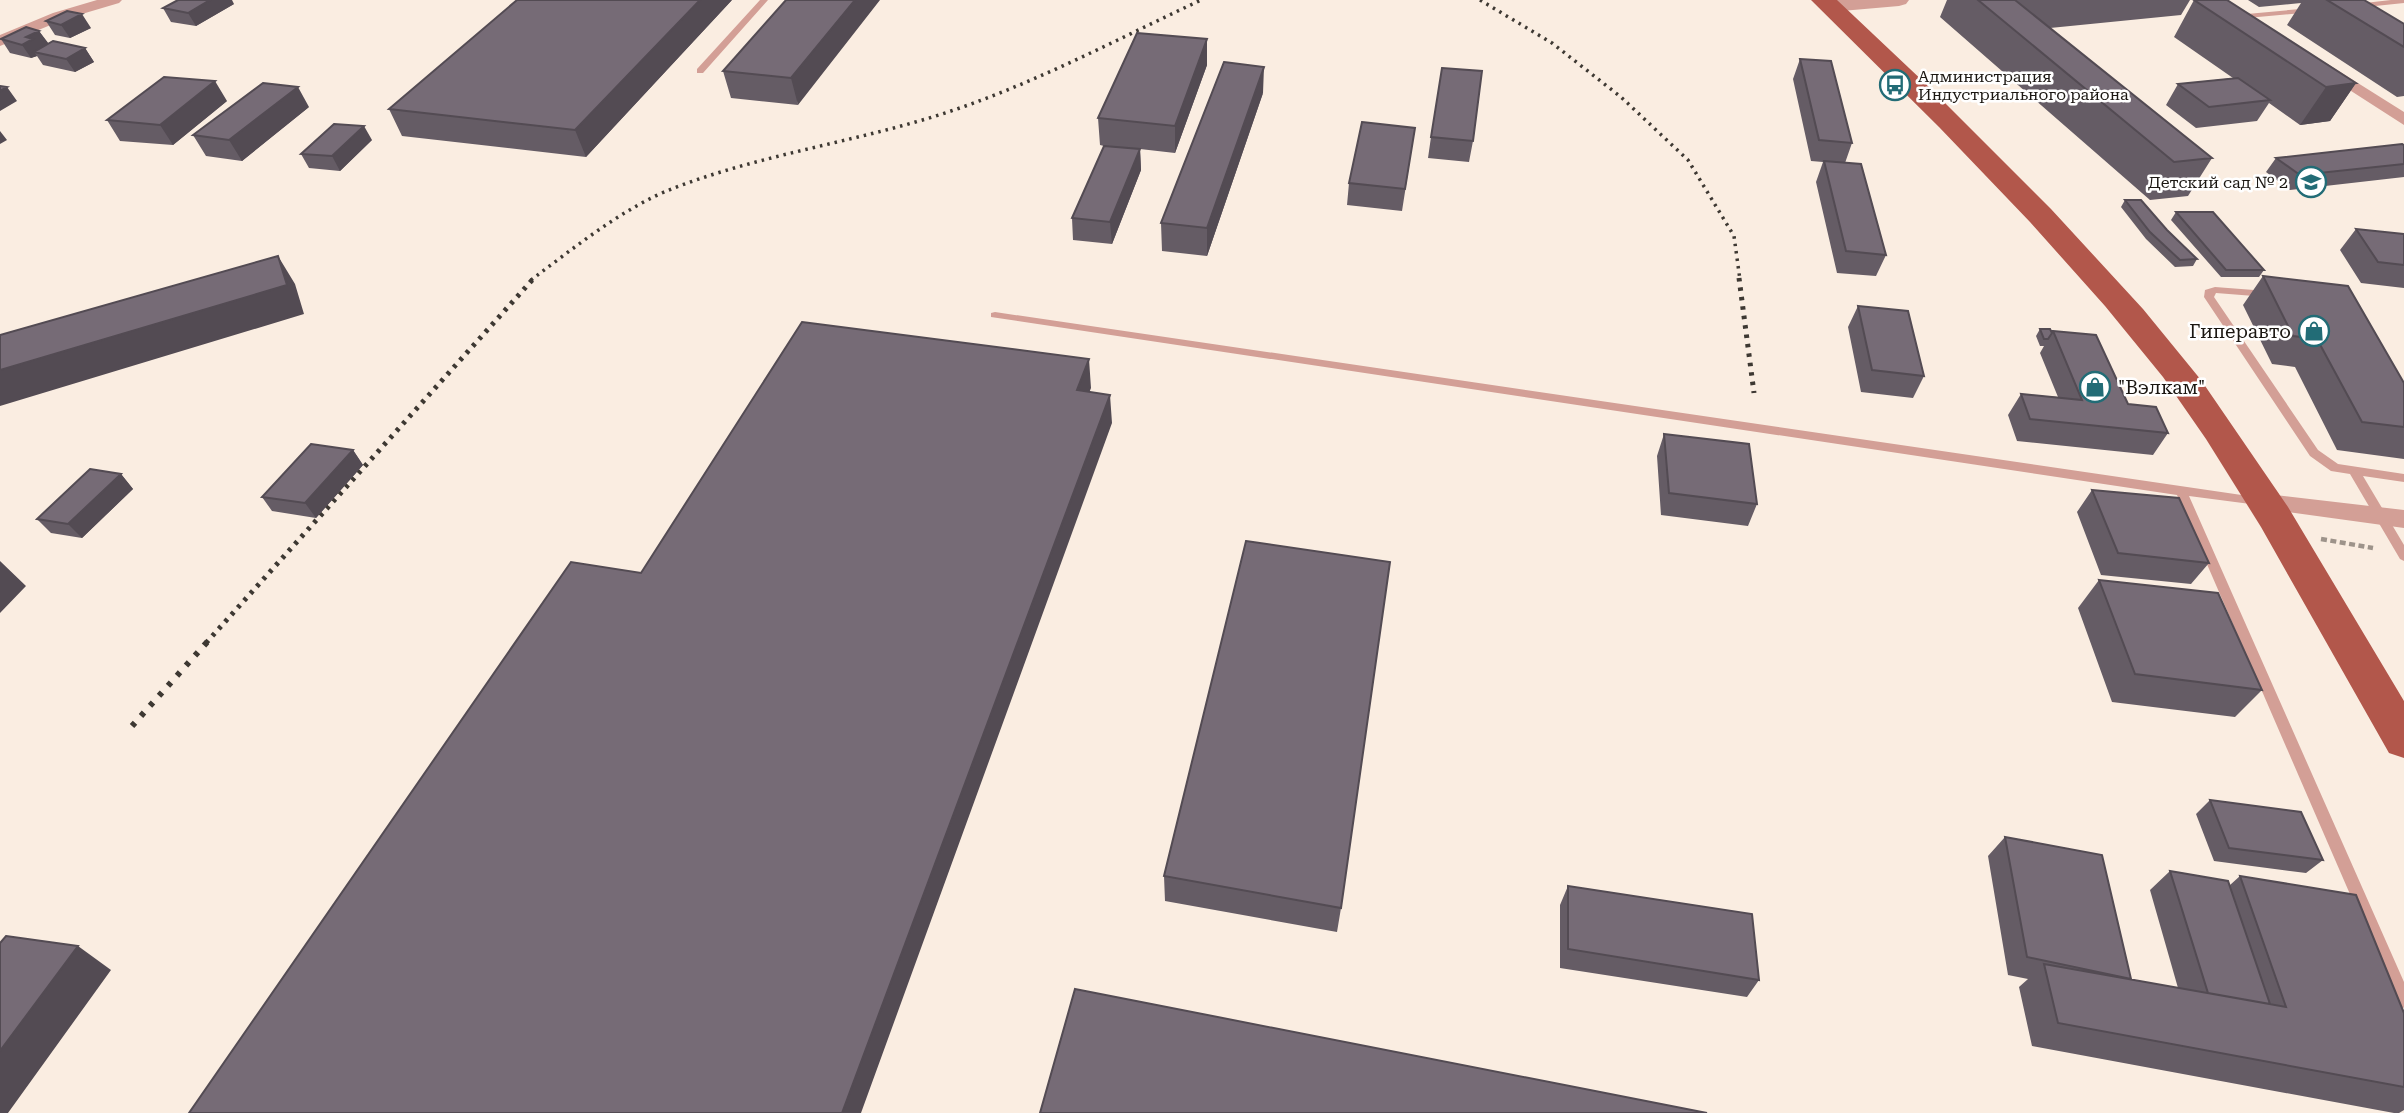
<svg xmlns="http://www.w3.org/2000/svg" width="2404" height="1113" viewBox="0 0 2404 1113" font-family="'Roboto Serif',serif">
  <rect width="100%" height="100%" fill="#faede1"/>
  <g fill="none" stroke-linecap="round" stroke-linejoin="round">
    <path stroke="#9d938a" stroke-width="4.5" stroke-dasharray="6 3.5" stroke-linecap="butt" d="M 2321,539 L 2373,548"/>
    <path fill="#d39f96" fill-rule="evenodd" d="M 760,0 L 768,0 L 703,73 L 697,73 L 697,69 Z
      M 2391,0 L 2404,0 L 2404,3 L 2356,8 L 2352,6 L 2356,4 Z
      M 2311,8 L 2315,10 L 2314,12 L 2247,18 L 2243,16 L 2247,14 Z
      M 2215,287 L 2267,291 L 2272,294 L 2267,297 L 2216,293 L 2214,297 L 2318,450 L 2338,464 L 2404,474 L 2404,482 L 2363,476 L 2404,545 L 2404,561 L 2400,559 L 2350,474 L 2331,471 L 2310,456 L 2204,297 L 2205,290 Z
      M 995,312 L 2262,498 L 2264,501 L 2258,505 L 2189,496 L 2404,982 L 2404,1008 L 2398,1005 L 2177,495 L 991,317 L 991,313 Z"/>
    <path fill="#d39f96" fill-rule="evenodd" d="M 97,0 L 122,0 L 119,3 L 65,19 L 0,46 L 0,35 L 53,13 Z
      M 2326,63 L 2404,112 L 2404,125 L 2320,71 L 2318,68 L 2320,65 Z
      M 2267,494 L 2404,510 L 2404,528 L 2259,508 L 2255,502 L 2259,496 Z"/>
    <path fill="#d39f96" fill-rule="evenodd" d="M 1830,0 L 1909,0 L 1906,4 L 1899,6 L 1830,12 L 1823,10 L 1820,6 L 1823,2 Z"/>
    <path fill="#b2574b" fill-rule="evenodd" d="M 1811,0 L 1837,0 L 1927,85 L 2051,209 L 2143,309 L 2201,380 L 2288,507 L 2404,701 L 2404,758 L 2389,753 L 2261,527 L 2206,439 L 2163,377 L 2105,306 L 2030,222 L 1939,127 Z"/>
    <path stroke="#3d3832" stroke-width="3.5" stroke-dasharray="2.5 5" stroke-linecap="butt" d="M 1480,0 L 1552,43 L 1621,97 L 1688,160 L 1734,236 L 1740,280
      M 531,280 C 574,248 624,207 674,188 C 765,153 863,141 954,110 C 1039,81 1120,38 1201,0"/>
    <path stroke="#3d3832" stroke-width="5" stroke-dasharray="3.5 6" stroke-linecap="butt" d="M 1739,278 L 1754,393
      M 206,643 L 534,278"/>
    <path stroke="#3d3832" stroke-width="6" stroke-dasharray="4.5 9" stroke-linecap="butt" d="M 132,726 L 208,641"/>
  </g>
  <path fill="#655c65" d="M 732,0 L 586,157 L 402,136 L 389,109 Z
    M 786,0 L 798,105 L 731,98 L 723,71 Z
    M 1947,0 L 2190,0 L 2181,15 L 2050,28 L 2212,158 L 2188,196 L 2150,200 L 1940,17 Z
    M 2194,0 L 2356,83 L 2330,121 L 2300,125 L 2269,103 L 2257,121 L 2196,128 L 2166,105 L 2178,84 L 2233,78 L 2174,37 Z
    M 2248,0 L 2364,0 L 2404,24 L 2404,96 L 2397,97 L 2287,25 L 2301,3 L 2259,7 Z
    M 234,4 L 196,26 L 171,22 L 163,8 Z
    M 46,21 L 91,28 L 70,38 L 55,35 Z
    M 39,31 L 48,44 L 85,48 L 94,62 L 75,72 L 43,65 L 37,56 L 31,58 L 10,53 L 1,39 Z
    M 1207,39 L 1207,65 L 1175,153 L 1140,149 L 1141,170 L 1112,244 L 1073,240 L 1072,218 L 1104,146 L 1100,145 L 1098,118 Z
    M 1800,59 L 1852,143 L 1845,163 L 1886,255 L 1876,276 L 1837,273 L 1816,182 L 1823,162 L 1811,161 L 1793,79 Z
    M 1263,93 L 1207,256 L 1162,251 L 1161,223 Z
    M 227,101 L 173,145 L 120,141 L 107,120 Z
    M 309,107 L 242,161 L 206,156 L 193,135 Z
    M 1415,128 L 1402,211 L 1347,205 L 1349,183 Z
    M 1431,137 L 1473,141 L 1469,162 L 1428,158 Z
    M 372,140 L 340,171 L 309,168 L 301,154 Z
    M 2404,145 L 2404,177 L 2290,190 L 2266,172 L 2276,158 Z
    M 2125,200 L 2167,230 L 2197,259 L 2193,266 L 2175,267 L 2146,239 L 2121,207 Z
    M 2176,212 L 2264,270 L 2259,277 L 2221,277 L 2171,220 Z
    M 2356,229 L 2404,234 L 2404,288 L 2361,283 L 2340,250 Z
    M 2263,276 L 2404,383 L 2404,459 L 2337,450 L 2295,367 L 2272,364 L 2243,305 Z
    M 1858,306 L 1924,376 L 1913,398 L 1861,392 L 1848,327 Z
    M 2040,329 L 2052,333 L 2053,331 L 2128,404 L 2168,433 L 2153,455 L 2017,441 L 2008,415 L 2021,394 L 2058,397 L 2040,353 L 2044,346 L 2040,346 L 2036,336 Z
    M 1664,434 L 1757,504 L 1748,526 L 1661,515 L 1657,456 Z
    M 353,450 L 363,465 L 316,518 L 272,511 L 262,497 Z
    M 121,474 L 133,489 L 82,538 L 51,533 L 37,519 Z
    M 2092,490 L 2209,563 L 2191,584 L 2101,575 L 2077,512 Z
    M 2099,580 L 2262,690 L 2235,717 L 2112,702 L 2078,608 Z
    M 2210,800 L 2323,860 L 2306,873 L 2214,861 L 2196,814 Z
    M 2005,837 L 2130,979 L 2178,988 L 2150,890 L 2170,871 L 2230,885 L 2240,876 L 2404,1013 L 2404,1110 L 2399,1113 L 2394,1113 L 2032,1046 L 2019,987 L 2028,979 L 2008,975 L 1988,856 Z
    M 1164,876 L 1341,908 L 1337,932 L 1165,901 Z
    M 1568,886 L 1759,980 L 1747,997 L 1560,968 L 1560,905 Z"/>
  <path fill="#534b53" d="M 210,0 L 232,0 L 234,4 L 196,26 L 188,13 Z
    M 700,0 L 732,0 L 586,157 L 575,130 Z
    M 855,0 L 880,0 L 798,105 L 791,78 Z
    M 82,14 L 91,28 L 70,38 L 61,25 Z
    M 39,31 L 49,44 L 34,52 L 37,56 L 31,58 L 22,45 L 26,37 Z
    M 1207,39 L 1207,65 L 1175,153 L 1175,126 Z
    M 85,48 L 94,62 L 75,72 L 66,59 Z
    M 1264,67 L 1263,93 L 1207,256 L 1207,228 Z
    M 215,81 L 227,101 L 173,145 L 160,125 Z
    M 2356,83 L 2330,121 L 2300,125 L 2326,87 Z
    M 7,87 L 17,101 L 0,111 L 0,91 Z
    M 298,87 L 309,107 L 242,161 L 229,140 Z
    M 364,126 L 372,140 L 340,171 L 332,156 Z
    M 0,131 L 7,140 L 0,144 Z
    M 1140,149 L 1141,170 L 1112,244 L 1110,222 Z
    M 278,256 L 295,284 L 304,314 L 0,406 L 0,370 Z
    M 1089,359 L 1091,388 L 1079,419 L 1077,390 Z
    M 1110,395 L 1112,423 L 861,1113 L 842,1113 Z
    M 353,450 L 363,465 L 316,518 L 305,503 Z
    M 121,474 L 133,489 L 82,538 L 68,524 Z
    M 0,561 L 26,586 L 0,613 Z
    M 78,946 L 111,970 L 8,1113 L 0,1113 L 0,1051 Z"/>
  <path fill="#766b76" stroke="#534b53" stroke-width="2" d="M 178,0 L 210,0 L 188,13 L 163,8 Z
    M 517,0 L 700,0 L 575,130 L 389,109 Z
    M 786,0 L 855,0 L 791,78 L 723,71 Z
    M 1978,0 L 2015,0 L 2212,158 L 2174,162 Z
    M 2194,0 L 2227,0 L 2356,83 L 2326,87 Z
    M 2327,0 L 2364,0 L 2404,24 L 2404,47 Z
    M 67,11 L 82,14 L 61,25 L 46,21 Z
    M 26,27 L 39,31 L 26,37 L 33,39 L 22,45 L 1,39 Z
    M 1137,33 L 1207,39 L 1175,126 L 1098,118 Z
    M 53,41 L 85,48 L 66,59 L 34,52 Z
    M 1800,59 L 1831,61 L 1852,143 L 1819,140 Z
    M 1224,62 L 1264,67 L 1207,228 L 1161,223 Z
    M 1442,68 L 1482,71 L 1473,141 L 1431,137 Z
    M 164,77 L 215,81 L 160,125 L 107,120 Z
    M 2238,78 L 2270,100 L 2209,107 L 2178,84 Z
    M 263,83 L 298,87 L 229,140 L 193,135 Z
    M 0,86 L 7,87 L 0,91 Z
    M 1362,122 L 1415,128 L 1405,189 L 1349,183 Z
    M 334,124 L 364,126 L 332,156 L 301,154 Z
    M 2402,144 L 2404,145 L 2404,164 L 2300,175 L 2276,158 Z
    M 1104,146 L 1140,149 L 1110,222 L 1072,218 Z
    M 1824,161 L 1861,164 L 1886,255 L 1846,251 Z
    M 2125,200 L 2141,200 L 2167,230 L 2197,259 L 2180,260 L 2150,232 Z
    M 2176,212 L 2213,212 L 2264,270 L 2226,270 Z
    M 2356,229 L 2404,234 L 2404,265 L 2378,262 Z
    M 278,256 L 287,285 L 0,370 L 0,335 Z
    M 2263,276 L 2348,286 L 2404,383 L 2404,427 L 2362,422 L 2317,339 L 2293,336 Z
    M 1858,306 L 1908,311 L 1924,376 L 1872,370 Z
    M 802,322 L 1089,359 L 1077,390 L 1110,395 L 842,1113 L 189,1113 L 571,562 L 641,573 Z
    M 2040,329 L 2050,329 L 2052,333 L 2048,339 L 2044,339 Z
    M 2053,331 L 2096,335 L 2128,404 L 2156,407 L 2168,433 L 2030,419 L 2021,394 L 2082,400 Z
    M 1664,434 L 1749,444 L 1757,504 L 1669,493 Z
    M 311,444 L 353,450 L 305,503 L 262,497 Z
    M 90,469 L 121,474 L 68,524 L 37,519 Z
    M 2092,490 L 2179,498 L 2209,563 L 2118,553 Z
    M 1246,541 L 1390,562 L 1341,908 L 1164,876 Z
    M 2099,580 L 2218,593 L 2262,690 L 2135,674 Z
    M 2210,800 L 2301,812 L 2323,860 L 2229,848 Z
    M 2005,837 L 2102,855 L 2131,979 L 2027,957 Z
    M 2170,871 L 2228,881 L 2270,1004 L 2208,993 Z
    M 2240,876 L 2356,895 L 2404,1013 L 2404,1087 L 2058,1023 L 2044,964 L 2286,1007 Z
    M 1568,886 L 1752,914 L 1759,980 L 1568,949 Z
    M 6,936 L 78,946 L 0,1051 L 0,943 Z
    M 1075,989 L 1707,1113 L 1040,1113 Z"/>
  <defs>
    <g id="bus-ring" transform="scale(1.575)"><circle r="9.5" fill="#fff" stroke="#226c76" stroke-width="1.5"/><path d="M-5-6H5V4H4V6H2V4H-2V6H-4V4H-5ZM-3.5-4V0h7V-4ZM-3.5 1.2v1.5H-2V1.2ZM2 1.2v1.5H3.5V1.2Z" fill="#226c76"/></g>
    <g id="school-ring" transform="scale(1.575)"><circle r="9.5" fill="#fff" stroke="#226c76" stroke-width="1.5"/><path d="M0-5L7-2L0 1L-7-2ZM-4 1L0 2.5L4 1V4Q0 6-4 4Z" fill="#226c76"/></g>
    <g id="shop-ring" transform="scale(1.575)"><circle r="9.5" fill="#fff" stroke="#226c76" stroke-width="1.5"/><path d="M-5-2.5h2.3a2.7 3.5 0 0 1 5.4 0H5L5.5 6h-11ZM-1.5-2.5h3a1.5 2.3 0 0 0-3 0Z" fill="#226c76"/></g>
  </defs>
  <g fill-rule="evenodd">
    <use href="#bus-ring" x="1895" y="85"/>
    <use href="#school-ring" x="2311" y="182"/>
    <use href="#shop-ring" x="2314" y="331"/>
    <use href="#shop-ring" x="2095" y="387"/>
  </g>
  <g text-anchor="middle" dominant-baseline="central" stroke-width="5" stroke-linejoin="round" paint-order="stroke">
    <g font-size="16" fill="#1b1712" stroke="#fff" text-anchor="start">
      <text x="1918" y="76">Администрация<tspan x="1918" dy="18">Индустриального района</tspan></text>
      <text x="2288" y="182" text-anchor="end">Детский сад № 2</text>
    </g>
    <g font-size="19" fill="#1b1712" stroke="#fff" text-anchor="end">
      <text x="2291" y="331">Гиперавто</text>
      <text x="2118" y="387" text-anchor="start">"Вэлкам"</text>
    </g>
  </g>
</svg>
